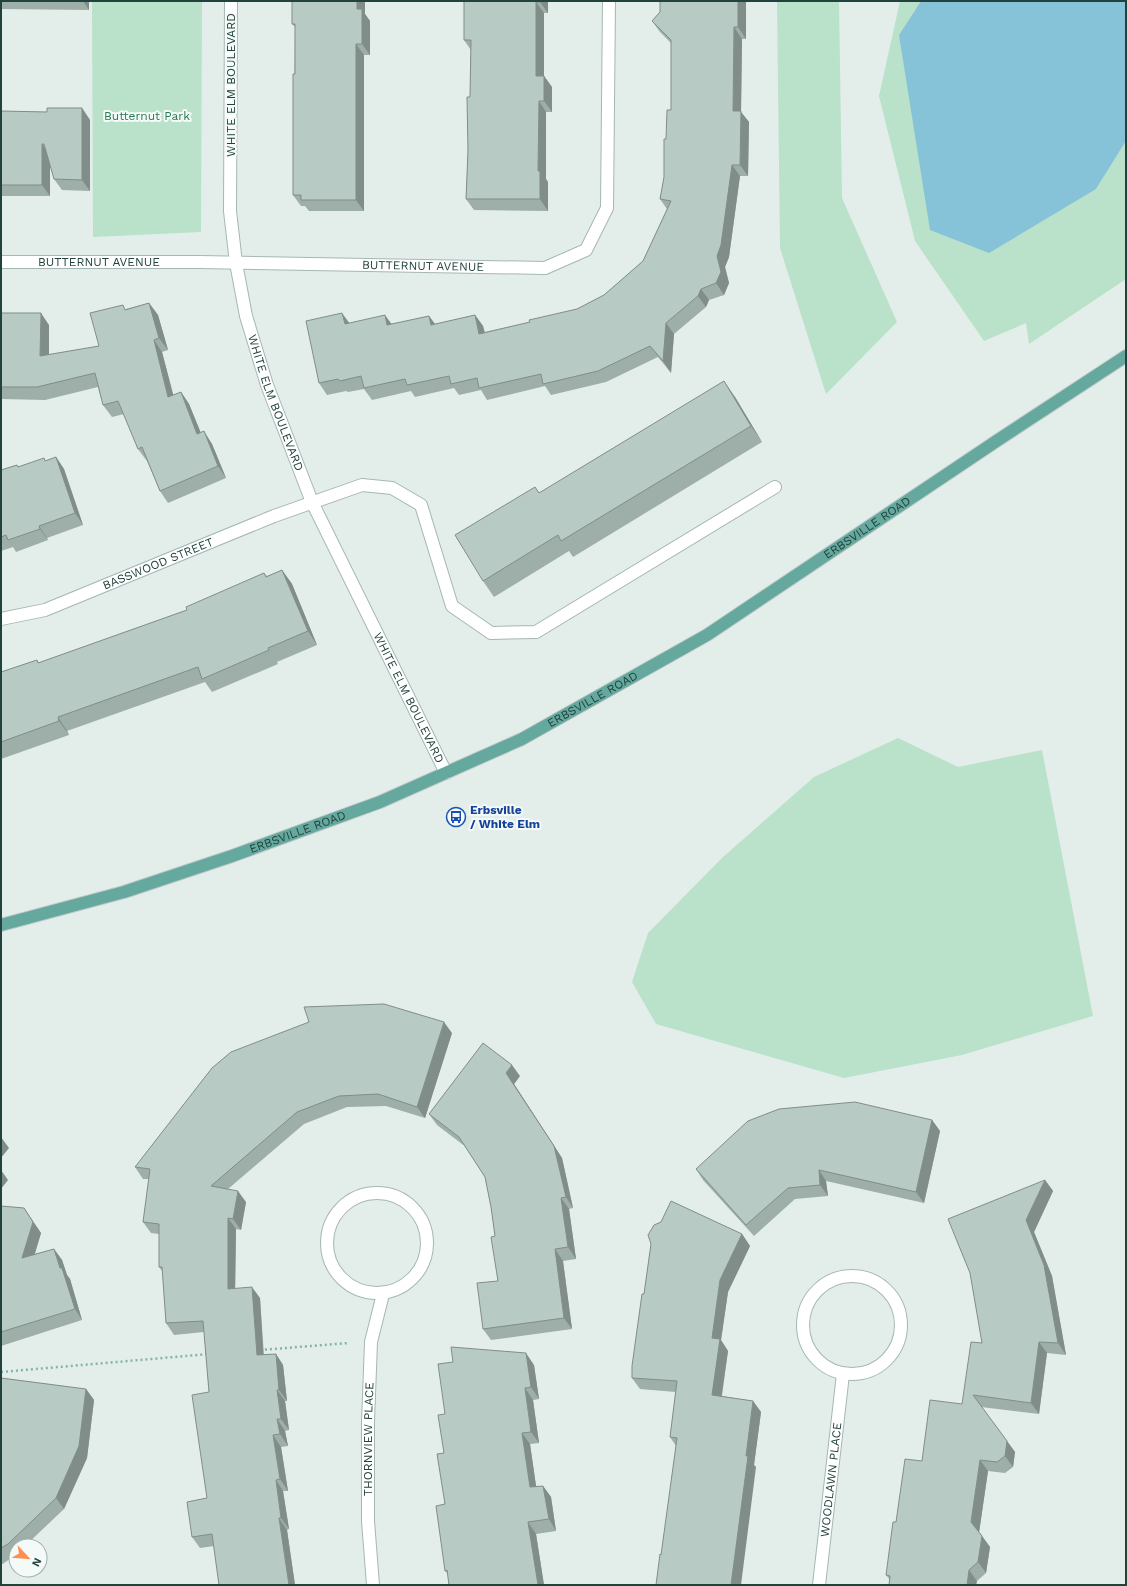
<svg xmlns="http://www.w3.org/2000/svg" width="1127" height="1586" viewBox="0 0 1127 1586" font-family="'Work Sans',sans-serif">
  <rect width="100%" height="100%" fill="#e3eeeb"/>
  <path fill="#bae1c9" d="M 92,1 L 202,1 L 201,232 L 93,237 Z
    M 777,1 L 839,1 L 842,198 L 897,322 L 826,394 L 780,248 Z
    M 900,1 L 921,1 L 899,35 L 1096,189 L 1126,141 L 1126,279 L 1029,344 L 1026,323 L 984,341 L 915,241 L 879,96 Z
    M 898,738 L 958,767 L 1042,750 L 1093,1016 L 962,1055 L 844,1078 L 656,1024 L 632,982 L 648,933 L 723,857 L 814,777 Z"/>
  <path fill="#86c3d8" d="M 921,1 L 1126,1 L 1126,141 L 1096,189 L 989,253 L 930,230 L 899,35 Z"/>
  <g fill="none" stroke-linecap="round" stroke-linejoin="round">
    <g stroke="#a5b7b3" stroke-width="14">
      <g id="minor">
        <path id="s1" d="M 231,1 L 230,211 L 236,263 L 246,316 L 267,385 L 312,502 L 446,773"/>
        <path id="s2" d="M 1,262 L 199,262 L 545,268 L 586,250 L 607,208 L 609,1"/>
        <path id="s3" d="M 1,619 L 45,610 L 274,516 L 362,485 L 392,488 L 421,505 L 452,606 L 491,633 L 536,632 L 775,487"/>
        <circle cx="377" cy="1243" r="50"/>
        <circle cx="852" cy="1325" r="49"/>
        <path id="s4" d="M 373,1585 L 368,1521 L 368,1422 L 371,1342 L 383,1294"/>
        <path id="s5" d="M 819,1585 L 843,1374"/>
      </g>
    </g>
    <g stroke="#c1cac9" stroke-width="14">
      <g id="major">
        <path id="s6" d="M 1,925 L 124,892 L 232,856 L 380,802 L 522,739 L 707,635 L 998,440 L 1126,356"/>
      </g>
    </g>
    <path stroke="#81b5aa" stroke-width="2.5" stroke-dasharray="2 3" stroke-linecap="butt" d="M 260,1350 L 349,1343
      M 1,1372 L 209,1354"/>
    <use href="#minor" stroke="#fff" stroke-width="12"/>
    <use href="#major" stroke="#64a89e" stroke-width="12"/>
  </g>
  <path fill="#9eaea9" d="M 1,1 L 89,1 L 89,10 L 1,9 Z
    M 292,1 L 365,1 L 365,14 L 370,21 L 370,55 L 364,55 L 364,211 L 309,211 L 305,206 L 301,206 L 293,195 L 295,27 L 292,24 Z
    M 464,1 L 548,1 L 548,13 L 544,13 L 544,76 L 552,87 L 552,112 L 546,112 L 546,179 L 548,182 L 548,211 L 474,210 L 466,199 L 470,97 L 471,50 L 464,40 Z
    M 665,1 L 746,1 L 746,39 L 742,39 L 741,112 L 749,122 L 748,176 L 740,176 L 729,257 L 725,267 L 729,283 L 724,295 L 709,300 L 706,307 L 674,334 L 671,373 L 658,357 L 606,382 L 551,395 L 545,386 L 487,400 L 481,390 L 459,395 L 454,388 L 415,397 L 411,391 L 372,400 L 364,389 L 348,392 L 346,391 L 327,395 L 319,383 L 349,323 L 392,324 L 429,316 L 435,324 L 475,315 L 483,326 L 485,332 L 530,322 L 577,309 L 604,295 L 643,261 L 667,209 L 660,199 L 664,177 L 666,139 L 671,110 L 671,43 L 660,32 L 652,21 L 660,12 Z
    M 82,108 L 90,120 L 90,191 L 62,190 L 54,179 L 50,166 L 50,196 L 1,196 L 1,111 L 47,112 Z
    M 149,303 L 158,315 L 168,350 L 162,352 L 173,395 L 181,392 L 189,404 L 201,433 L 212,444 L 226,478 L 168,503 L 160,491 L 147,461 L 138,449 L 124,414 L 112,417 L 103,405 L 98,387 L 45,400 L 1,399 L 1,313 L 49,325 L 49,355 L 99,346 L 126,309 Z
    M 735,397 L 762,442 L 573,557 L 569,551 L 494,597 L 483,581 L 535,487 L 539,493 Z
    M 56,457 L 64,469 L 83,525 L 47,538 L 48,540 L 16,552 L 13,547 L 1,551 L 1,470 L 17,465 L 19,467 L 46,461 Z
    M 282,570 L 292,584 L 317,645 L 277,662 L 278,664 L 212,692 L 205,682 L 67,731 L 69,735 L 1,759 L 1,672 L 37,660 L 39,663 L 187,610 L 264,573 L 267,576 Z
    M 452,1033 L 425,1118 L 386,1106 L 347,1107 L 304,1124 L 228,1189 L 246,1202 L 241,1230 L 236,1229 L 235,1288 L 260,1298 L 264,1355 L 276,1354 L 283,1365 L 287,1401 L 285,1401 L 289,1430 L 285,1431 L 288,1446 L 281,1447 L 288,1491 L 283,1491 L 289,1529 L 287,1530 L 295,1585 L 219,1585 L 214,1546 L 200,1548 L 192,1537 L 207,1498 L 209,1392 L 204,1332 L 174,1335 L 166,1323 L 163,1272 L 159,1267 L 159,1234 L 151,1233 L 143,1222 L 149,1179 L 143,1179 L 135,1167 Z
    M 520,1076 L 514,1084 L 562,1158 L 573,1208 L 569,1209 L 576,1259 L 563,1261 L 572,1329 L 491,1340 L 483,1329 L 498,1281 L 495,1236 L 491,1207 L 485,1177 L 466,1147 L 437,1125 L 429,1114 Z
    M 932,1120 L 940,1131 L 924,1203 L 826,1181 L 828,1196 L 795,1199 L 754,1236 L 703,1180 L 696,1169 Z
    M 1045,1180 L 1053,1191 L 1034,1232 L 1052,1276 L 1066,1355 L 1047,1353 L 1039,1414 L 981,1407 L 1015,1452 L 1013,1467 L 1005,1473 L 988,1471 L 979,1532 L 990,1547 L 986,1573 L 977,1581 L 976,1585 L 889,1585 L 890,1580 L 886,1575 L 896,1522 L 922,1461 L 962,1404 L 982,1343 Z
    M 1,1206 L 24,1208 L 32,1220 L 41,1233 L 35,1254 L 54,1249 L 62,1260 L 67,1275 L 70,1279 L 82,1320 L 1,1346 Z
    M 742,1234 L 750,1246 L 728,1292 L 721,1340 L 728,1351 L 722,1396 L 753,1401 L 761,1412 L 754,1465 L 756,1467 L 661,1555 L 676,1446 L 670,1437 L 676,1392 L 640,1389 L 632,1378 L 651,1244 Z
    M 534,1365 L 539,1399 L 533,1400 L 539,1443 L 530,1444 L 536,1487 L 543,1486 L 551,1497 L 556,1531 L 536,1534 L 544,1585 L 449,1585 L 448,1574 L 445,1571 L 444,1453 L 445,1414 Z
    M 1,1378 L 86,1389 L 94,1400 L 87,1458 L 64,1509 L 25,1546 L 16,1546 L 16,1555 L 1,1565 Z"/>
  <path fill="#818d89" d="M 83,1 L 89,1 L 89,10 Z
    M 357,1 L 365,1 L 365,14 L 370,21 L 370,55 L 362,44 L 357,9 Z
    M 540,1 L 548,1 L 548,13 L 540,2 Z
    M 738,1 L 746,1 L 746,39 L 738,27 Z
    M 536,2 L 544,13 L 544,76 L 552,87 L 552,112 L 544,101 L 536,76 Z
    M 734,27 L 742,39 L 741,112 L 749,122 L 748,176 L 740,165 L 733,111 Z
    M 356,44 L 364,55 L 364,211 L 356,200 Z
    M 539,101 L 546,112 L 546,179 L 548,182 L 548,211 L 540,199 L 538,171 Z
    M 82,108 L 90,120 L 90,191 L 82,180 Z
    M 42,144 L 50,156 L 50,196 L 42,185 Z
    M 732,165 L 740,176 L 729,257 L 725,267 L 729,283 L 724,295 L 716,283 L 717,256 Z
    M 701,289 L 709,300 L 706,307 L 698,296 Z
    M 149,303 L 158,315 L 168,350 L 159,338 Z
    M 41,313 L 49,325 L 49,369 L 40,356 Z
    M 342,313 L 350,324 L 345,324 Z
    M 385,315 L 393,326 L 387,325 Z
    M 475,315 L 483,326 L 487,345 L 479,334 Z
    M 429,316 L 437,327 L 431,325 Z
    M 666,323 L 674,334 L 671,373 L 663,361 Z
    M 154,340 L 162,352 L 177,409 L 168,397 Z
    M 724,381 L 735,397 L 762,442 L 751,426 Z
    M 181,392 L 189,404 L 206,446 L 197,434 Z
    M 204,431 L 212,444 L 226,478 L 218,466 Z
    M 56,457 L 64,469 L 83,525 L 75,513 Z
    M 39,526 L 47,538 L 48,540 L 40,529 Z
    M 282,570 L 292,584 L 317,645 L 308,631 Z
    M 58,717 L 67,731 L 69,735 L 59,721 Z
    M 444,1022 L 452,1033 L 425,1118 L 417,1107 Z
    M 512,1065 L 520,1076 L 514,1084 L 562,1158 L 573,1208 L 566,1197 L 506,1073 Z
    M 932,1120 L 940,1131 L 924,1203 L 916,1192 Z
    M 1,1137 L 9,1148 L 1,1158 Z
    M 1,1170 L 8,1180 L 1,1189 Z
    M 819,1170 L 826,1181 L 828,1196 L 820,1185 Z
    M 1045,1180 L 1053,1191 L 1034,1232 L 1052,1276 L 1066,1355 L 1058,1343 L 1026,1220 Z
    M 238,1191 L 246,1202 L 241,1230 L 233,1219 Z
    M 561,1198 L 569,1209 L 576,1259 L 568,1247 Z
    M 24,1208 L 41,1233 L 30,1269 L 22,1258 Z
    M 228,1218 L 236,1229 L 235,1300 L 228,1289 Z
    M 742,1234 L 750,1246 L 728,1292 L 721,1340 L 728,1351 L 720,1406 L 712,1395 L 712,1338 L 720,1280 Z
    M 54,1249 L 62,1260 L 67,1275 L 70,1279 L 82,1320 L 75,1309 Z
    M 555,1249 L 563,1261 L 572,1329 L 564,1318 Z
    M 252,1287 L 260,1298 L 264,1367 L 257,1355 Z
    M 1039,1342 L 1047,1353 L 1039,1414 L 1031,1403 Z
    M 526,1353 L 534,1365 L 539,1399 L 531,1387 Z
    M 276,1354 L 283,1365 L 287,1401 L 279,1390 Z
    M 525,1388 L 533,1400 L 539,1443 L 531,1432 Z
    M 86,1389 L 94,1400 L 87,1458 L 64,1509 L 56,1498 Z
    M 277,1390 L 285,1401 L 289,1430 L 281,1419 Z
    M 753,1401 L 761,1412 L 754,1465 L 756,1467 L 741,1585 L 731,1585 L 746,1456 Z
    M 277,1419 L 285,1431 L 288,1446 L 280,1434 Z
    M 522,1433 L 530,1444 L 538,1499 L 530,1487 Z
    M 273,1435 L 281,1447 L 288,1491 L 280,1479 Z
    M 1007,1441 L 1015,1452 L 1013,1467 L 1005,1456 Z
    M 980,1460 L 988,1471 L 979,1533 L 971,1522 Z
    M 276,1480 L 283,1491 L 289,1529 L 281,1518 Z
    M 543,1486 L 551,1497 L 556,1531 L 549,1519 Z
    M 279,1518 L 287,1530 L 295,1585 L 289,1585 Z
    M 528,1522 L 536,1534 L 544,1585 L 538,1585 Z
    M 982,1536 L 990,1547 L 986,1573 L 978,1562 Z
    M 969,1570 L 977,1581 L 976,1585 L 967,1585 Z"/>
  <path fill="#b8cac4" stroke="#818d89" d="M 292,1 L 357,1 L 357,9 L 362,9 L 362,44 L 356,44 L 356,200 L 301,200 L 301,195 L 293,195 L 293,74 L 295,74 L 295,24 L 292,24 Z
    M 464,1 L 540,1 L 540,2 L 536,2 L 536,76 L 544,76 L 544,101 L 539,101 L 538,171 L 540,171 L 540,199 L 466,199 L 468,151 L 467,97 L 470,97 L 471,40 L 464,40 Z
    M 660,1 L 738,1 L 738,27 L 734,27 L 733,111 L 741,111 L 740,165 L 732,165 L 721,245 L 717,256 L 721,272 L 716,283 L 701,289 L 698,296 L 666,323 L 663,361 L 650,346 L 598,371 L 543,384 L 541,374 L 479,388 L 477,378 L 451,384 L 449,376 L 407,385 L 405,379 L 364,388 L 361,376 L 340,381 L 338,379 L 319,383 L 306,321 L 342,313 L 345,324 L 385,315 L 387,325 L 429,316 L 431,325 L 475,315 L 479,334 L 530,322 L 529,320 L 577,309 L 604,295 L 643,261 L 671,201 L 660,199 L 664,177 L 664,139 L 666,139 L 667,110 L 671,110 L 671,40 L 652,21 L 660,12 Z
    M 47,108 L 82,108 L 82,180 L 54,179 L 44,144 L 42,144 L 42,185 L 1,185 L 1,111 L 47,112 Z
    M 149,303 L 159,338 L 154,340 L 168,397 L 181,392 L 197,434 L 204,431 L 218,466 L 160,491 L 142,447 L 138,449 L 118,401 L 103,405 L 95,373 L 37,387 L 1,387 L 1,313 L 41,313 L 40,356 L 99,346 L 90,313 L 123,305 L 125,310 Z
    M 724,381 L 751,426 L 561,541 L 558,535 L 483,581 L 455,535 L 535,487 L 539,493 Z
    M 56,457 L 75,513 L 39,526 L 40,529 L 8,540 L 6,535 L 1,537 L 1,470 L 17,465 L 18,467 L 44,458 L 45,461 Z
    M 282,570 L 308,631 L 268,648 L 269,650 L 202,679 L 198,667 L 58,717 L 59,721 L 1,742 L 1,672 L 37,660 L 38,663 L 187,610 L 186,607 L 264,573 L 266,577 Z
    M 384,1004 L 444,1022 L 417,1107 L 378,1094 L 339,1096 L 297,1112 L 211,1186 L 238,1191 L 233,1219 L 228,1218 L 228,1289 L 252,1287 L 257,1355 L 276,1354 L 279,1390 L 277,1390 L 281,1419 L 277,1419 L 280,1434 L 273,1435 L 280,1479 L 276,1480 L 281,1518 L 279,1518 L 289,1585 L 219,1585 L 212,1534 L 192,1537 L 187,1502 L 207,1498 L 192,1395 L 209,1392 L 203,1321 L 166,1323 L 162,1267 L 159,1267 L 159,1224 L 143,1222 L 150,1169 L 135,1167 L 212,1068 L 231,1052 L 309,1022 L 304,1007 Z
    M 483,1043 L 512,1065 L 506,1073 L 554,1146 L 566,1197 L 561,1198 L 568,1247 L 555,1249 L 564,1318 L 483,1329 L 477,1283 L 498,1281 L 491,1237 L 495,1236 L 491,1207 L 485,1177 L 459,1137 L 429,1114 Z
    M 855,1102 L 932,1120 L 916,1192 L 819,1170 L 820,1185 L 788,1188 L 746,1225 L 696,1169 L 748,1121 L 779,1109 Z
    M 1045,1180 L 1026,1220 L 1044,1265 L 1058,1343 L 1039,1342 L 1031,1403 L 973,1395 L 1007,1441 L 1005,1456 L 997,1462 L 980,1460 L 971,1522 L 982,1536 L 978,1562 L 969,1570 L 967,1585 L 889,1585 L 890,1576 L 886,1575 L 893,1522 L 896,1522 L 905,1459 L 922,1461 L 930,1400 L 962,1404 L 971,1342 L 982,1343 L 970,1273 L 948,1219 Z
    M 671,1201 L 742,1234 L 720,1280 L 712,1338 L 720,1339 L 712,1395 L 753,1401 L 746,1456 L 748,1456 L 731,1585 L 656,1585 L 660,1554 L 661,1555 L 677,1438 L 670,1437 L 677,1381 L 632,1378 L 632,1366 L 642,1294 L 644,1294 L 651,1244 L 648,1235 L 654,1225 L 661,1222 Z
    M 1,1206 L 24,1208 L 33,1222 L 22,1258 L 54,1249 L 60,1268 L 62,1268 L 75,1309 L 1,1332 Z
    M 451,1347 L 526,1353 L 531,1387 L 525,1388 L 531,1432 L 522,1433 L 530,1487 L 543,1486 L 549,1519 L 528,1522 L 538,1585 L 449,1585 L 447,1570 L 445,1571 L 436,1506 L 445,1504 L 437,1454 L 444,1453 L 438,1415 L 445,1414 L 438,1364 L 453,1362 Z
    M 1,1378 L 86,1389 L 79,1446 L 56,1498 L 8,1544 L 1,1548 Z"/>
  <defs>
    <g id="bus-ring" transform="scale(1)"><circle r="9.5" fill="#f4faf8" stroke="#1a4fb4" stroke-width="1.5"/><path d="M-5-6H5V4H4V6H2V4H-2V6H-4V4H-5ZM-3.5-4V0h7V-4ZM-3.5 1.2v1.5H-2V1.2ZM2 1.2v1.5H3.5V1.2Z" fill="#1a4fb4"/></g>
  </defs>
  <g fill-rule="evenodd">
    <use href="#bus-ring" x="456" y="817"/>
  </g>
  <g text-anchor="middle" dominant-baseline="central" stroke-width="4" stroke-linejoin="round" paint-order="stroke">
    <g font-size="12" fill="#21423d" stroke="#f4faf8">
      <text transform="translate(231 85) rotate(-90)">WHITE ELM BOULEVARD</text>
      <text stroke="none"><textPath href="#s2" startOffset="98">BUTTERNUT AVENUE</textPath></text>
      <text stroke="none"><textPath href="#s2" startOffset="422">BUTTERNUT AVENUE</textPath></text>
      <text stroke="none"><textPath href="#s1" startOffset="408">WHITE ELM BOULEVARD</textPath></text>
      <text stroke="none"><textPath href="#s6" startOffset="959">ERBSVILLE ROAD</textPath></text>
      <text stroke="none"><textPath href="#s3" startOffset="167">BASSWOOD STREET</textPath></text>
      <text stroke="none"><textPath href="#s1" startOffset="732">WHITE ELM BOULEVARD</textPath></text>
      <text stroke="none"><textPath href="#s6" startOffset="635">ERBSVILLE ROAD</textPath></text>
      <text stroke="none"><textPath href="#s6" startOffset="311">ERBSVILLE ROAD</textPath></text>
      <text stroke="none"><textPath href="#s4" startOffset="146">THORNVIEW PLACE</textPath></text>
      <text stroke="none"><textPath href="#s5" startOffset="106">WOODLAWN PLACE</textPath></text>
    </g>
    <g font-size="12" fill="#277d51" stroke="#f4faf8">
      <text x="147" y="116">Butternut Park</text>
    </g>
    <g font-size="12" font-weight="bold" fill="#164399" stroke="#f4faf8" text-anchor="start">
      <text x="470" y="810">Erbsville<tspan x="470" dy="14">/ White Elm</tspan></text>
    </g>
  </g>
  <rect width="1127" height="1586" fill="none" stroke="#21423d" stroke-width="4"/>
  <g transform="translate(28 1558) rotate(116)"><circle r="19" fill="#f4faf8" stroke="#a0b0ad"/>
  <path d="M0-3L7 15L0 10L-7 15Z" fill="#ff8e51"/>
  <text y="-6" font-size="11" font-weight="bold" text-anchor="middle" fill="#21423d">N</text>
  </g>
</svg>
